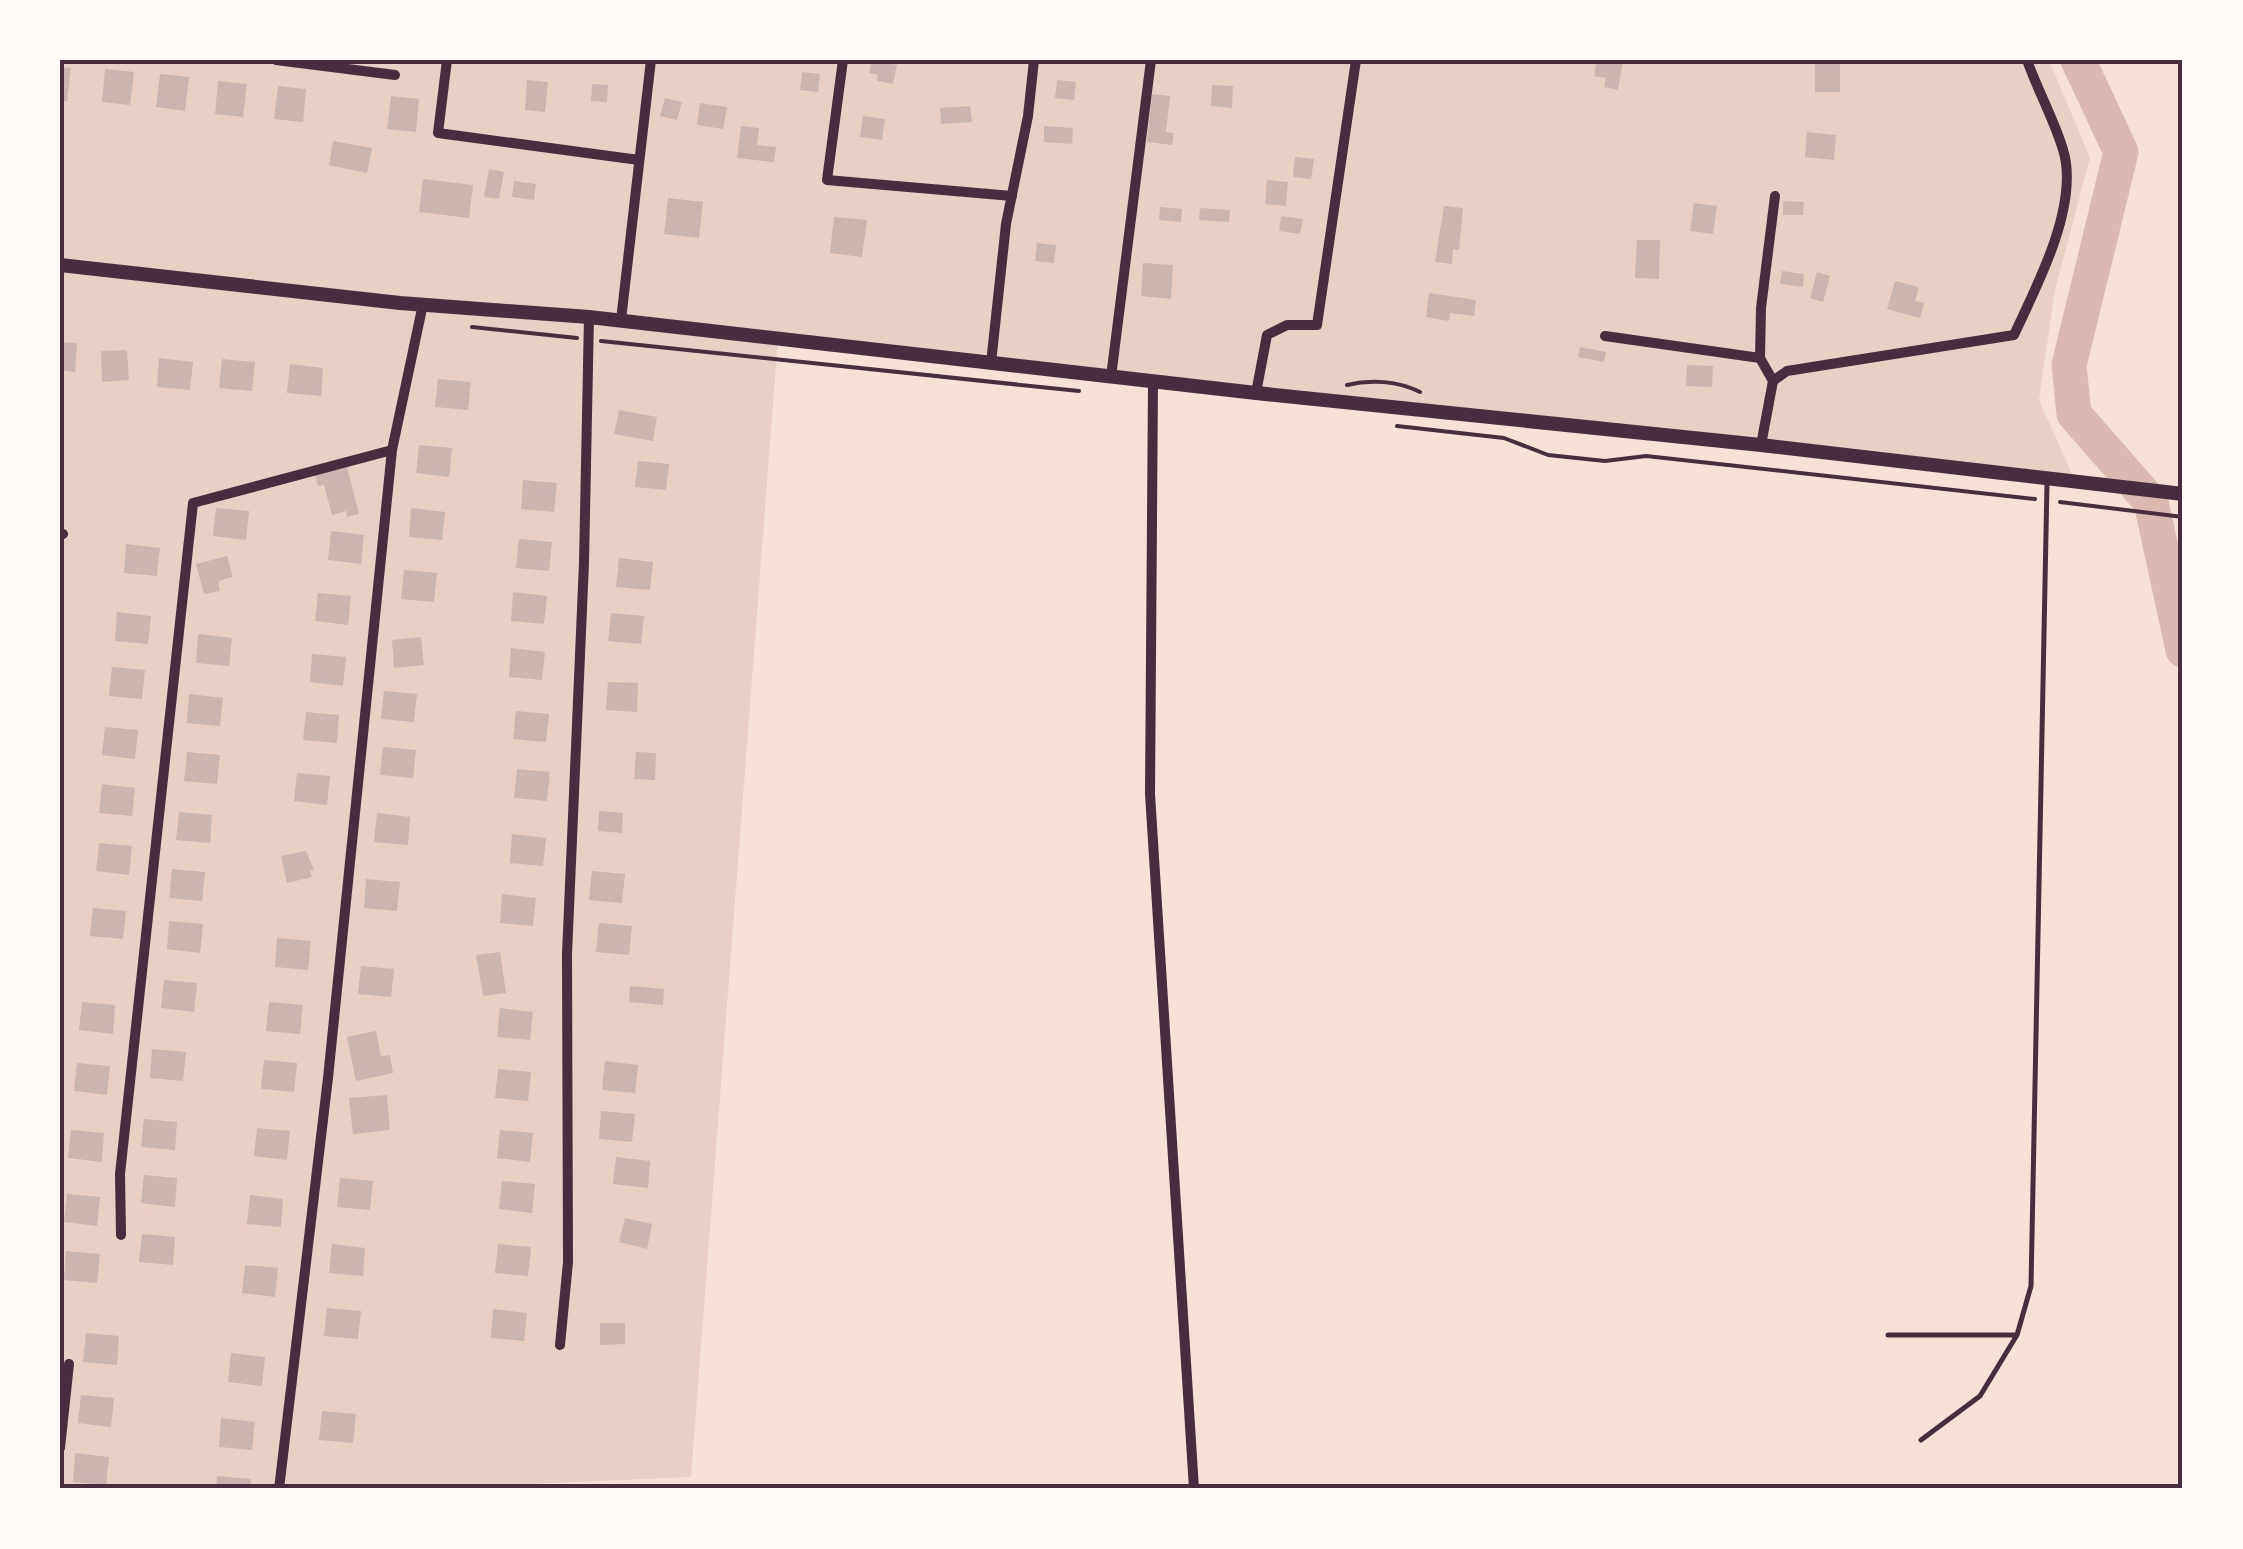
<svg xmlns="http://www.w3.org/2000/svg" width="2243" height="1549" viewBox="0 0 2243 1549" font-family="Raleway,sans-serif">
  <rect width="100%" height="100%" fill="#f7e1d7"/>
  <path fill="#ebcfc5" d="M 60,60 L 2049,60 L 2090,158 L 2055,290 L 2039,400 L 2076,483 L 778,339 L 691,1477 L 418,1489 L 60,1489 Z"/>
  <g fill="none" stroke-linecap="round" stroke-linejoin="round">
    <path stroke="#dcb8b0" stroke-width="35" d="M 2078,60 L 2121,152 L 2069,365 L 2074,414 L 2151,502 L 2183,650"/>
  </g>
  <path fill="#ccb4b1" d="M 872,60 L 897,65 L 893,84 L 877,81 L 878,75 L 869,73 Z
    M 1597,60 L 1623,60 L 1618,90 L 1604,87 L 1606,78 L 1594,76 Z
    M 1815,60 L 1840,60 L 1840,92 L 1815,92 Z
    M 60,67 L 71,68 L 67,101 L 60,101 Z
    M 105,69 L 134,72 L 130,105 L 102,102 Z
    M 802,72 L 820,74 L 818,92 L 800,90 Z
    M 160,74 L 189,77 L 185,111 L 156,107 Z
    M 527,80 L 548,82 L 545,112 L 525,110 Z
    M 1057,80 L 1076,82 L 1074,100 L 1055,98 Z
    M 218,81 L 247,84 L 243,117 L 215,114 Z
    M 592,84 L 608,85 L 607,102 L 591,101 Z
    M 1212,85 L 1233,86 L 1232,108 L 1211,106 Z
    M 278,86 L 306,89 L 303,122 L 274,119 Z
    M 1152,94 L 1170,96 L 1166,132 L 1174,133 L 1172,145 L 1147,142 Z
    M 391,96 L 419,99 L 416,132 L 387,129 Z
    M 665,98 L 682,102 L 677,120 L 660,116 Z
    M 700,103 L 727,107 L 723,129 L 697,125 Z
    M 970,106 L 972,122 L 941,124 L 940,108 Z
    M 863,116 L 885,119 L 882,140 L 860,137 Z
    M 741,126 L 759,128 L 757,145 L 776,147 L 774,162 L 737,158 Z
    M 1044,126 L 1073,128 L 1072,144 L 1044,142 Z
    M 1807,132 L 1836,135 L 1834,160 L 1805,157 Z
    M 333,141 L 372,148 L 367,173 L 329,165 Z
    M 1295,157 L 1314,159 L 1311,179 L 1293,177 Z
    M 489,169 L 504,172 L 499,199 L 484,197 Z
    M 423,179 L 473,185 L 469,218 L 419,212 Z
    M 1267,180 L 1288,182 L 1286,206 L 1265,204 Z
    M 514,181 L 536,184 L 534,200 L 512,197 Z
    M 668,198 L 703,202 L 699,238 L 664,234 Z
    M 1783,201 L 1804,202 L 1803,215 L 1783,215 Z
    M 1694,203 L 1717,206 L 1713,234 L 1690,231 Z
    M 1444,206 L 1463,208 L 1459,250 L 1453,250 L 1452,264 L 1435,262 Z
    M 1160,207 L 1182,209 L 1181,222 L 1159,220 Z
    M 1200,208 L 1230,210 L 1229,222 L 1199,220 Z
    M 1281,216 L 1303,219 L 1300,234 L 1279,231 Z
    M 834,217 L 867,220 L 862,257 L 830,253 Z
    M 1637,240 L 1660,240 L 1659,279 L 1635,278 Z
    M 1037,243 L 1056,245 L 1054,263 L 1035,261 Z
    M 1143,263 L 1173,265 L 1171,299 L 1141,296 Z
    M 1782,271 L 1804,274 L 1803,287 L 1780,284 Z
    M 1817,272 L 1830,276 L 1823,302 L 1810,298 Z
    M 1895,281 L 1919,287 L 1915,301 L 1924,303 L 1920,318 L 1887,309 Z
    M 1429,293 L 1476,300 L 1474,316 L 1450,313 L 1449,321 L 1426,317 Z
    M 60,342 L 77,343 L 75,372 L 60,370 Z
    M 1580,347 L 1606,352 L 1604,362 L 1578,357 Z
    M 127,350 L 129,380 L 102,382 L 101,351 Z
    M 159,358 L 193,362 L 190,390 L 157,387 Z
    M 222,359 L 255,362 L 252,391 L 219,388 Z
    M 290,364 L 323,368 L 321,396 L 287,393 Z
    M 1687,365 L 1713,366 L 1712,387 L 1686,386 Z
    M 438,379 L 471,382 L 468,410 L 435,407 Z
    M 619,410 L 657,417 L 653,441 L 614,434 Z
    M 419,445 L 452,448 L 449,477 L 416,473 Z
    M 638,461 L 669,464 L 666,490 L 635,487 Z
    M 346,463 L 359,514 L 347,517 L 346,511 L 332,515 L 324,485 L 318,486 L 314,471 Z
    M 523,480 L 557,483 L 554,512 L 521,509 Z
    M 216,508 L 249,511 L 246,540 L 213,536 Z
    M 411,508 L 445,512 L 442,540 L 409,537 Z
    M 331,531 L 364,535 L 361,564 L 328,560 Z
    M 519,539 L 552,542 L 549,571 L 516,568 Z
    M 126,544 L 160,548 L 157,576 L 124,573 Z
    M 227,556 L 233,577 L 218,581 L 220,591 L 204,594 L 196,564 Z
    M 619,558 L 653,562 L 650,590 L 616,587 Z
    M 404,570 L 437,573 L 434,602 L 401,599 Z
    M 513,592 L 547,596 L 544,624 L 511,621 Z
    M 318,593 L 351,596 L 348,625 L 315,621 Z
    M 117,612 L 151,616 L 148,644 L 115,641 Z
    M 611,613 L 644,616 L 641,644 L 608,641 Z
    M 198,634 L 232,638 L 229,666 L 196,663 Z
    M 421,637 L 424,665 L 394,668 L 392,640 Z
    M 511,648 L 545,652 L 542,680 L 509,677 Z
    M 312,654 L 346,657 L 343,686 L 310,682 Z
    M 112,667 L 145,670 L 142,699 L 109,696 Z
    M 608,682 L 638,683 L 637,712 L 606,710 Z
    M 384,691 L 417,694 L 414,722 L 381,719 Z
    M 189,694 L 223,698 L 220,726 L 187,723 Z
    M 516,711 L 549,714 L 546,742 L 513,739 Z
    M 306,712 L 339,715 L 337,743 L 303,740 Z
    M 105,727 L 138,730 L 135,759 L 102,755 Z
    M 383,747 L 416,750 L 413,778 L 380,775 Z
    M 187,752 L 220,755 L 217,784 L 184,781 Z
    M 636,752 L 656,753 L 655,780 L 634,779 Z
    M 517,769 L 550,772 L 547,801 L 514,798 Z
    M 297,773 L 330,776 L 327,805 L 294,801 Z
    M 102,784 L 135,788 L 132,816 L 99,813 Z
    M 599,811 L 623,813 L 622,833 L 598,831 Z
    M 179,812 L 212,815 L 210,843 L 176,840 Z
    M 377,813 L 410,817 L 408,845 L 374,842 Z
    M 512,834 L 546,838 L 543,866 L 510,863 Z
    M 99,843 L 132,846 L 129,875 L 96,871 Z
    M 306,851 L 314,870 L 310,871 L 312,877 L 287,883 L 281,856 Z
    M 172,869 L 205,872 L 202,901 L 169,898 Z
    M 592,871 L 625,874 L 622,903 L 589,900 Z
    M 366,879 L 400,882 L 397,911 L 364,908 Z
    M 502,894 L 536,898 L 533,926 L 500,923 Z
    M 93,908 L 126,911 L 123,939 L 90,936 Z
    M 169,921 L 203,924 L 200,953 L 167,949 Z
    M 599,923 L 632,926 L 629,955 L 596,952 Z
    M 277,938 L 311,941 L 308,970 L 275,967 Z
    M 500,952 L 506,993 L 483,996 L 476,955 Z
    M 361,966 L 394,969 L 391,997 L 358,994 Z
    M 164,980 L 197,983 L 194,1012 L 161,1008 Z
    M 630,986 L 664,989 L 663,1005 L 629,1002 Z
    M 82,1002 L 115,1005 L 113,1034 L 79,1030 Z
    M 269,1002 L 303,1005 L 300,1034 L 266,1031 Z
    M 500,1008 L 533,1012 L 530,1040 L 497,1037 Z
    M 376,1031 L 381,1056 L 390,1055 L 393,1073 L 356,1081 L 347,1037 Z
    M 152,1049 L 186,1052 L 183,1081 L 150,1078 Z
    M 264,1060 L 297,1063 L 294,1092 L 261,1089 Z
    M 605,1061 L 638,1065 L 635,1093 L 602,1090 Z
    M 77,1063 L 110,1066 L 107,1095 L 74,1091 Z
    M 498,1069 L 531,1072 L 528,1101 L 495,1098 Z
    M 387,1095 L 390,1130 L 353,1134 L 349,1098 Z
    M 601,1111 L 635,1114 L 632,1142 L 599,1139 Z
    M 144,1119 L 177,1122 L 175,1150 L 141,1147 Z
    M 257,1128 L 290,1131 L 287,1160 L 254,1156 Z
    M 71,1130 L 104,1133 L 102,1162 L 68,1158 Z
    M 500,1130 L 533,1133 L 530,1162 L 497,1158 Z
    M 616,1157 L 650,1161 L 648,1188 L 613,1184 Z
    M 144,1175 L 177,1178 L 175,1207 L 141,1203 Z
    M 340,1178 L 373,1181 L 370,1210 L 337,1207 Z
    M 502,1181 L 535,1184 L 532,1213 L 499,1209 Z
    M 67,1194 L 100,1197 L 97,1226 L 64,1222 Z
    M 250,1195 L 283,1199 L 281,1227 L 247,1224 Z
    M 625,1218 L 652,1224 L 647,1249 L 619,1242 Z
    M 142,1234 L 175,1237 L 173,1265 L 139,1262 Z
    M 332,1244 L 365,1248 L 363,1276 L 329,1273 Z
    M 498,1244 L 531,1247 L 528,1276 L 495,1273 Z
    M 66,1251 L 100,1254 L 97,1283 L 64,1280 Z
    M 245,1265 L 278,1268 L 275,1297 L 242,1293 Z
    M 327,1308 L 361,1311 L 358,1339 L 324,1336 Z
    M 493,1309 L 527,1313 L 524,1341 L 491,1338 Z
    M 600,1323 L 625,1323 L 625,1344 L 600,1345 Z
    M 86,1333 L 119,1336 L 117,1365 L 83,1362 Z
    M 231,1353 L 265,1357 L 262,1386 L 228,1382 Z
    M 81,1395 L 114,1398 L 111,1427 L 78,1423 Z
    M 322,1411 L 356,1414 L 353,1443 L 319,1440 Z
    M 221,1418 L 255,1422 L 252,1450 L 219,1447 Z
    M 75,1453 L 109,1457 L 106,1485 L 73,1482 Z
    M 217,1476 L 251,1479 L 250,1489 L 216,1489 Z"/>
  <g fill="none" stroke-linecap="round" stroke-linejoin="round">
    <path stroke="#4a2c40" stroke-width="4" d="M 472,327 L 577,338
      M 601,341 L 1079,391
      M 1347,385 C 1371,379 1398,381 1420,392
      M 1397,426 L 1504,438 L 1548,455 L 1605,461 L 1646,456 L 2035,499
      M 2060,502 L 2183,517"/>
    <path stroke="#4a2c40" stroke-width="5" d="M 1888,1335 L 2017,1335 L 2031,1286 L 2047,483
      M 1921,1440 L 1980,1396 L 2017,1335"/>
    <path stroke="#4a2c40" stroke-width="10" d="M 276,60 L 395,75
      M 447,60 L 438,133 L 639,160
      M 843,60 L 827,180 L 1012,196
      M 621,320 L 651,60
      M 1605,336 L 1760,358
      M 991,363 L 1006,224 L 1028,116 L 1034,60
      M 1111,377 L 1151,60
      M 1153,381 L 1150,794 L 1194,1489
      M 1773,381 L 1760,358 L 1761,308 L 1775,196
      M 1256,393 L 1267,335 L 1287,325 L 1317,325 L 1356,60
      M 1761,445 L 1773,381 L 1787,371 L 2014,335 C 2036,287 2073,218 2066,163 C 2063,138 2036,87 2027,60
      M 60,535 L 63,534
      M 121,1235 L 120,1174 L 193,503 L 392,450
      M 560,1345 L 568,1262 L 567,954 L 584,563 L 589,317
      M 60,1448 L 69,1364
      M 279,1489 L 328,1078 L 392,450 L 423,304"/>
    <path stroke="#4a2c40" stroke-width="14" d="M 60,265 L 400,303 L 589,317 L 1256,393 L 1761,445 L 2183,494"/>
  </g>
  <rect width="2243" height="1549" fill="none" stroke="#fffaf5" stroke-width="125"/>
  <rect x="62" y="62" width="2118" height="1424" fill="none" stroke="#4a2c40" stroke-width="4"/>
</svg>
